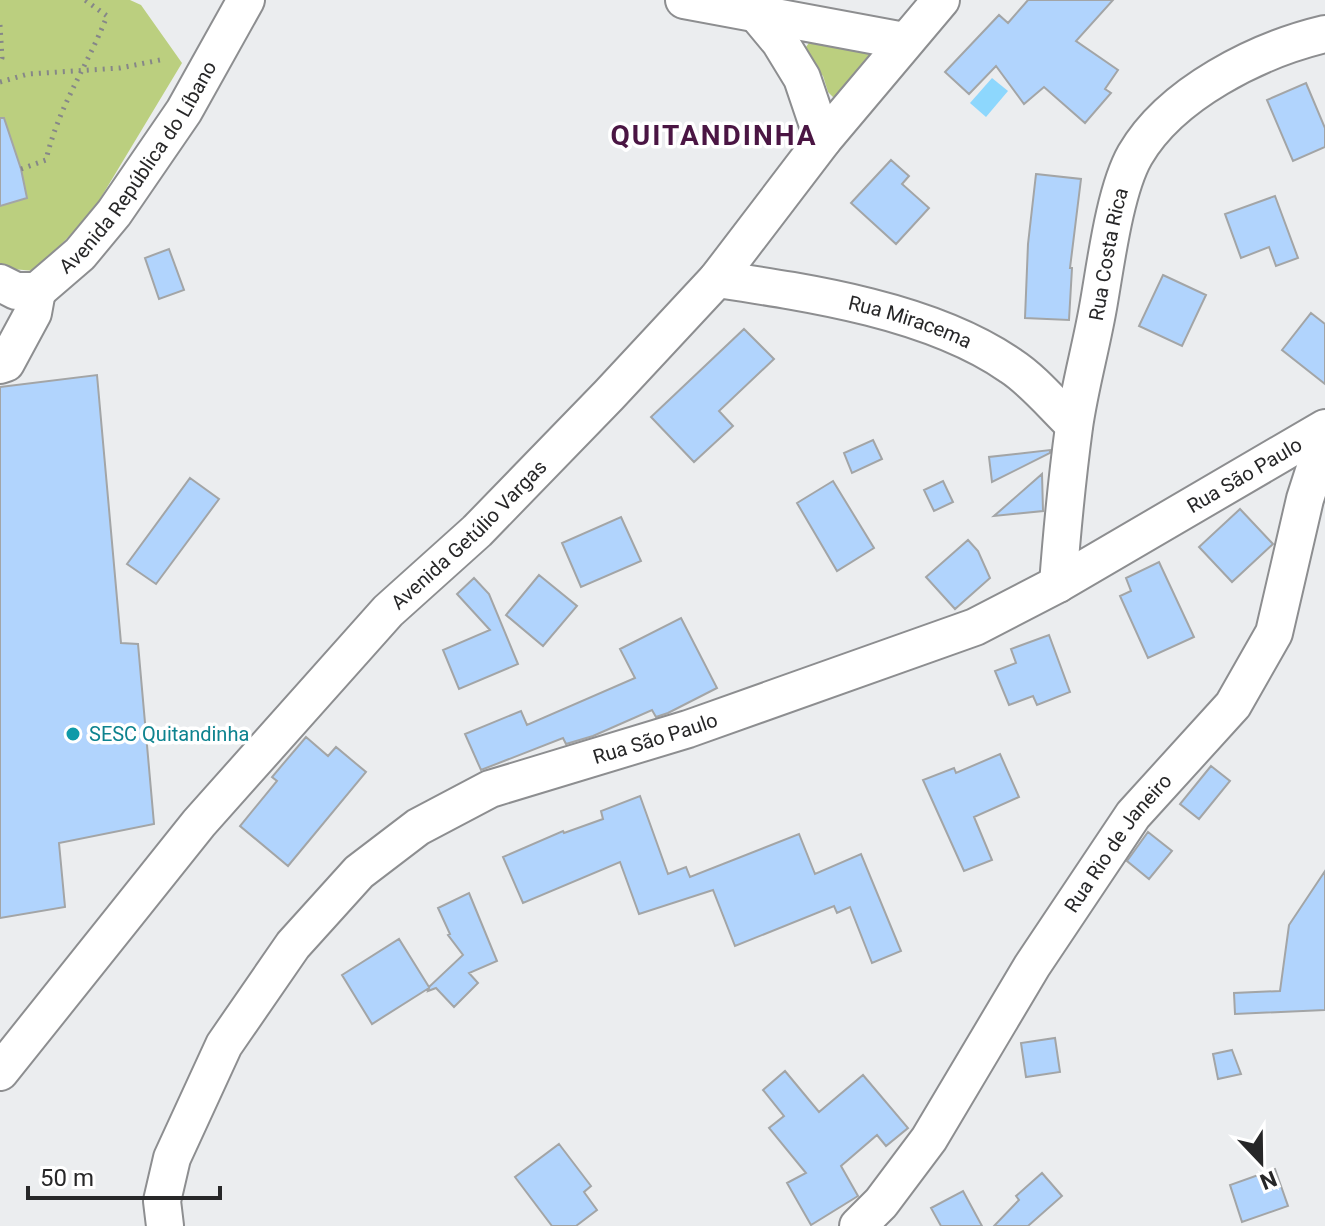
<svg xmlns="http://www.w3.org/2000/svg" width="1325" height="1226" viewBox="0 0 1325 1226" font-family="Roboto,sans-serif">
  <rect width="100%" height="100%" fill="#ebedef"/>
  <path fill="#bbcf7f" d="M 0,0 L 130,0 L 141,5 L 182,63 L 91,214 L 35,271 L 12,269 L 0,263 Z
    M 811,40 L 869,52 L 870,62 L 842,94 L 834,98 L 828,92 L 823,76 L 806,57 L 806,47 Z"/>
  <path fill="#8dd7fd" d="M 992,78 L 1008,91 L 986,117 L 970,103 Z"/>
  <path fill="#b1d4fd" stroke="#a3a5a6" stroke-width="2" d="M 1028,0 L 1113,0 L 1076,41 L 1118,70 L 1105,89 L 1111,93 L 1085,123 L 1044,87 L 1024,104 L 996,66 L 969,94 L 945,72 L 999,15 L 1008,23 Z
    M 1306,83 L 1325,128 L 1325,147 L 1293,161 L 1267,100 Z
    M 0,118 L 4,118 L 21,169 L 27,198 L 0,206 Z
    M 891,160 L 909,176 L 902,184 L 929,208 L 896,244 L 851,203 Z
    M 1036,174 L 1081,179 L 1070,268 L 1072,268 L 1069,320 L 1025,318 L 1028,244 Z
    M 1275,196 L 1298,258 L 1276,266 L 1269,247 L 1241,258 L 1225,214 Z
    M 169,249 L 184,290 L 159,299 L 145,258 Z
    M 1163,275 L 1206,295 L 1182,346 L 1139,326 Z
    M 1311,313 L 1325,324 L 1325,384 L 1282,350 Z
    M 744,329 L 774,359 L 719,411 L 733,426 L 694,462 L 651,417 Z
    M 97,375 L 121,643 L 138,644 L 154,824 L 59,843 L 65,907 L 0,918 L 0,387 Z
    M 873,440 L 882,459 L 852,473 L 844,453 Z
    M 1050,450 L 1050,453 L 992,482 L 989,457 Z
    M 1042,474 L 1043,511 L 994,516 Z
    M 190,478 L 219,499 L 156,584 L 127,564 Z
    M 833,481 L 874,548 L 837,571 L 797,503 Z
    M 943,481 L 953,502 L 934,511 L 924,490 Z
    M 1240,509 L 1273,544 L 1232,582 L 1199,547 Z
    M 621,517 L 641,561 L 581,587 L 562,543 Z
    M 968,540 L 978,551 L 990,578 L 955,609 L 926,577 Z
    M 1159,562 L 1194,637 L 1148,658 L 1120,596 L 1131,591 L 1126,578 Z
    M 539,575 L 577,606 L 543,646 L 506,615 Z
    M 474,578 L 489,594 L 518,664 L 459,689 L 443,650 L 490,630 L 457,594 Z
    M 681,618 L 717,688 L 668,713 L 656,717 L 652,710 L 593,736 L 566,744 L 563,738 L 481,770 L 465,734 L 521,711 L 527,725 L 635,678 L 620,649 Z
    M 1049,635 L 1070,692 L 1037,705 L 1033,696 L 1009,705 L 995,671 L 1016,663 L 1011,649 Z
    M 306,737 L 328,756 L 336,747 L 366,772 L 288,866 L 240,826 L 277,781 L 272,777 Z
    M 1000,754 L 1019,797 L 974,817 L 992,860 L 964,871 L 923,780 L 954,768 L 956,773 Z
    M 1211,766 L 1230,781 L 1199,819 L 1180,804 Z
    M 640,796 L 668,874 L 686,867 L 690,877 L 799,834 L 815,874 L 861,854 L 901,951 L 872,963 L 850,907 L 837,913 L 834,906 L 735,946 L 713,890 L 639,914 L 620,862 L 523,903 L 503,857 L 563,831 L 564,833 L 603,819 L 601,811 Z
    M 1148,832 L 1172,851 L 1149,879 L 1127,861 Z
    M 1325,871 L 1325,1010 L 1235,1014 L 1234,993 L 1280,991 L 1289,925 Z
    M 469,893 L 497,961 L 469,973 L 478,983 L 454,1007 L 436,988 L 428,991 L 429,988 L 372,1024 L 342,975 L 399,939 L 429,987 L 463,955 L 448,935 L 450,934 L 438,908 Z
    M 1055,1038 L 1060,1072 L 1026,1077 L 1021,1043 Z
    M 1232,1050 L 1241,1074 L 1218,1079 L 1213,1054 Z
    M 785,1071 L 819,1112 L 863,1075 L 908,1128 L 886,1146 L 877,1135 L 841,1166 L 858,1196 L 811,1225 L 787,1183 L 806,1173 L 769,1128 L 784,1116 L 763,1090 Z
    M 559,1144 L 591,1186 L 584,1192 L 597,1210 L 576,1226 L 552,1226 L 515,1177 Z
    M 1275,1169 L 1288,1206 L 1242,1222 L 1230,1185 Z
    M 1042,1173 L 1062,1196 L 1028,1226 L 994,1226 L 1019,1200 L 1016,1196 Z
    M 963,1191 L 982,1226 L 941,1226 L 931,1208 Z"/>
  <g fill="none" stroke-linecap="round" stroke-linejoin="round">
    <g stroke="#8d8e90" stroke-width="40">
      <g id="minor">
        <path d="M 684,0 L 904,41"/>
        <path d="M 755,12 L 780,42 L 802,78 L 823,140"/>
        <path id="s1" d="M 717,279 C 811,293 932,311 1011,366 C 1034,381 1054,406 1074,425"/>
        <path id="s2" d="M 0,283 L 16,291 L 37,291 L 80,254 L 114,213 L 184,111 L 246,0"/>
        <path d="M 0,365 L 6,363 L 33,313 L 37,291"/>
        <path id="s3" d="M 1058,584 C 1062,532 1067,479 1074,427 C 1080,385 1092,344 1099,302 C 1106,262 1115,190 1135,155 C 1171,93 1258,50 1325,34"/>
        <path id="s4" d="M 0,1072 L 199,823 L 388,611 L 477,531 L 609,395 L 717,279 L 823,140 L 941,0"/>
        <path id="s5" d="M 165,1226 L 162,1201 L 172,1158 L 224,1045 L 293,945 L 359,872 L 418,827 L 490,789 L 688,729 L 975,627 L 1058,584 L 1325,428"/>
        <path id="s6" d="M 858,1226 L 881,1203 L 929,1139 L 1032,966 L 1133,815 L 1233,705 L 1274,633 L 1305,499 L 1325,437"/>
      </g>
    </g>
    <path stroke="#868788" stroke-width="5" stroke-dasharray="2 6" stroke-linecap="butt" d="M 0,25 L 2,58 L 0,63
      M 0,82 L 28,74 L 120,68 L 160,60
      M 21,169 L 46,160 C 59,105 87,67 107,16 L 85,0"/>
    <use href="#minor" stroke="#fff" stroke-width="36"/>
  </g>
  <circle fill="#0f9aa8" stroke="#fff" stroke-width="3" cx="73" cy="734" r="8"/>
  <g text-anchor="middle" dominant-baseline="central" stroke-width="7" stroke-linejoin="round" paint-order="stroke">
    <g font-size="20" fill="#272728" stroke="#fff">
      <text stroke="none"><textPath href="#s2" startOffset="200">Avenida República do Líbano</textPath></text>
      <text stroke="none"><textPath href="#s3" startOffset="334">Rua Costa Rica</textPath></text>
      <text stroke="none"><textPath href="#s1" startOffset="198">Rua Miracema</textPath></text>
      <text stroke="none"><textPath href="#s5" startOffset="1390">Rua São Paulo</textPath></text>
      <text stroke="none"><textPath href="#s4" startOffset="714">Avenida Getúlio Vargas</textPath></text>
      <text stroke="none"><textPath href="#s5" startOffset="742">Rua São Paulo</textPath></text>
      <text stroke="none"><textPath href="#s6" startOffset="464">Rua Rio de Janeiro</textPath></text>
    </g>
    <g font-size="20" fill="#0d838f" stroke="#fff" text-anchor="start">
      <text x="89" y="734">SESC Quitandinha</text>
    </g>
    <g font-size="28" font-weight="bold" letter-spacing="2" fill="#4a1543" stroke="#fff">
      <text x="714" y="135">QUITANDINHA</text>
    </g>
  </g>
  <g transform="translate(1261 1162) rotate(158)" stroke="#ffffff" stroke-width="6" paint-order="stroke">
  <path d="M0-6L14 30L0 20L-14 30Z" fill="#272728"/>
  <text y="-12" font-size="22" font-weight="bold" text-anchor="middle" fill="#272728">N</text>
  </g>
  <path d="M28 1186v12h192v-12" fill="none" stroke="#272728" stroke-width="4"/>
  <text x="40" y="1186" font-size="24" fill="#272728" stroke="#ffffff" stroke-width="6" paint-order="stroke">50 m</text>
</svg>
